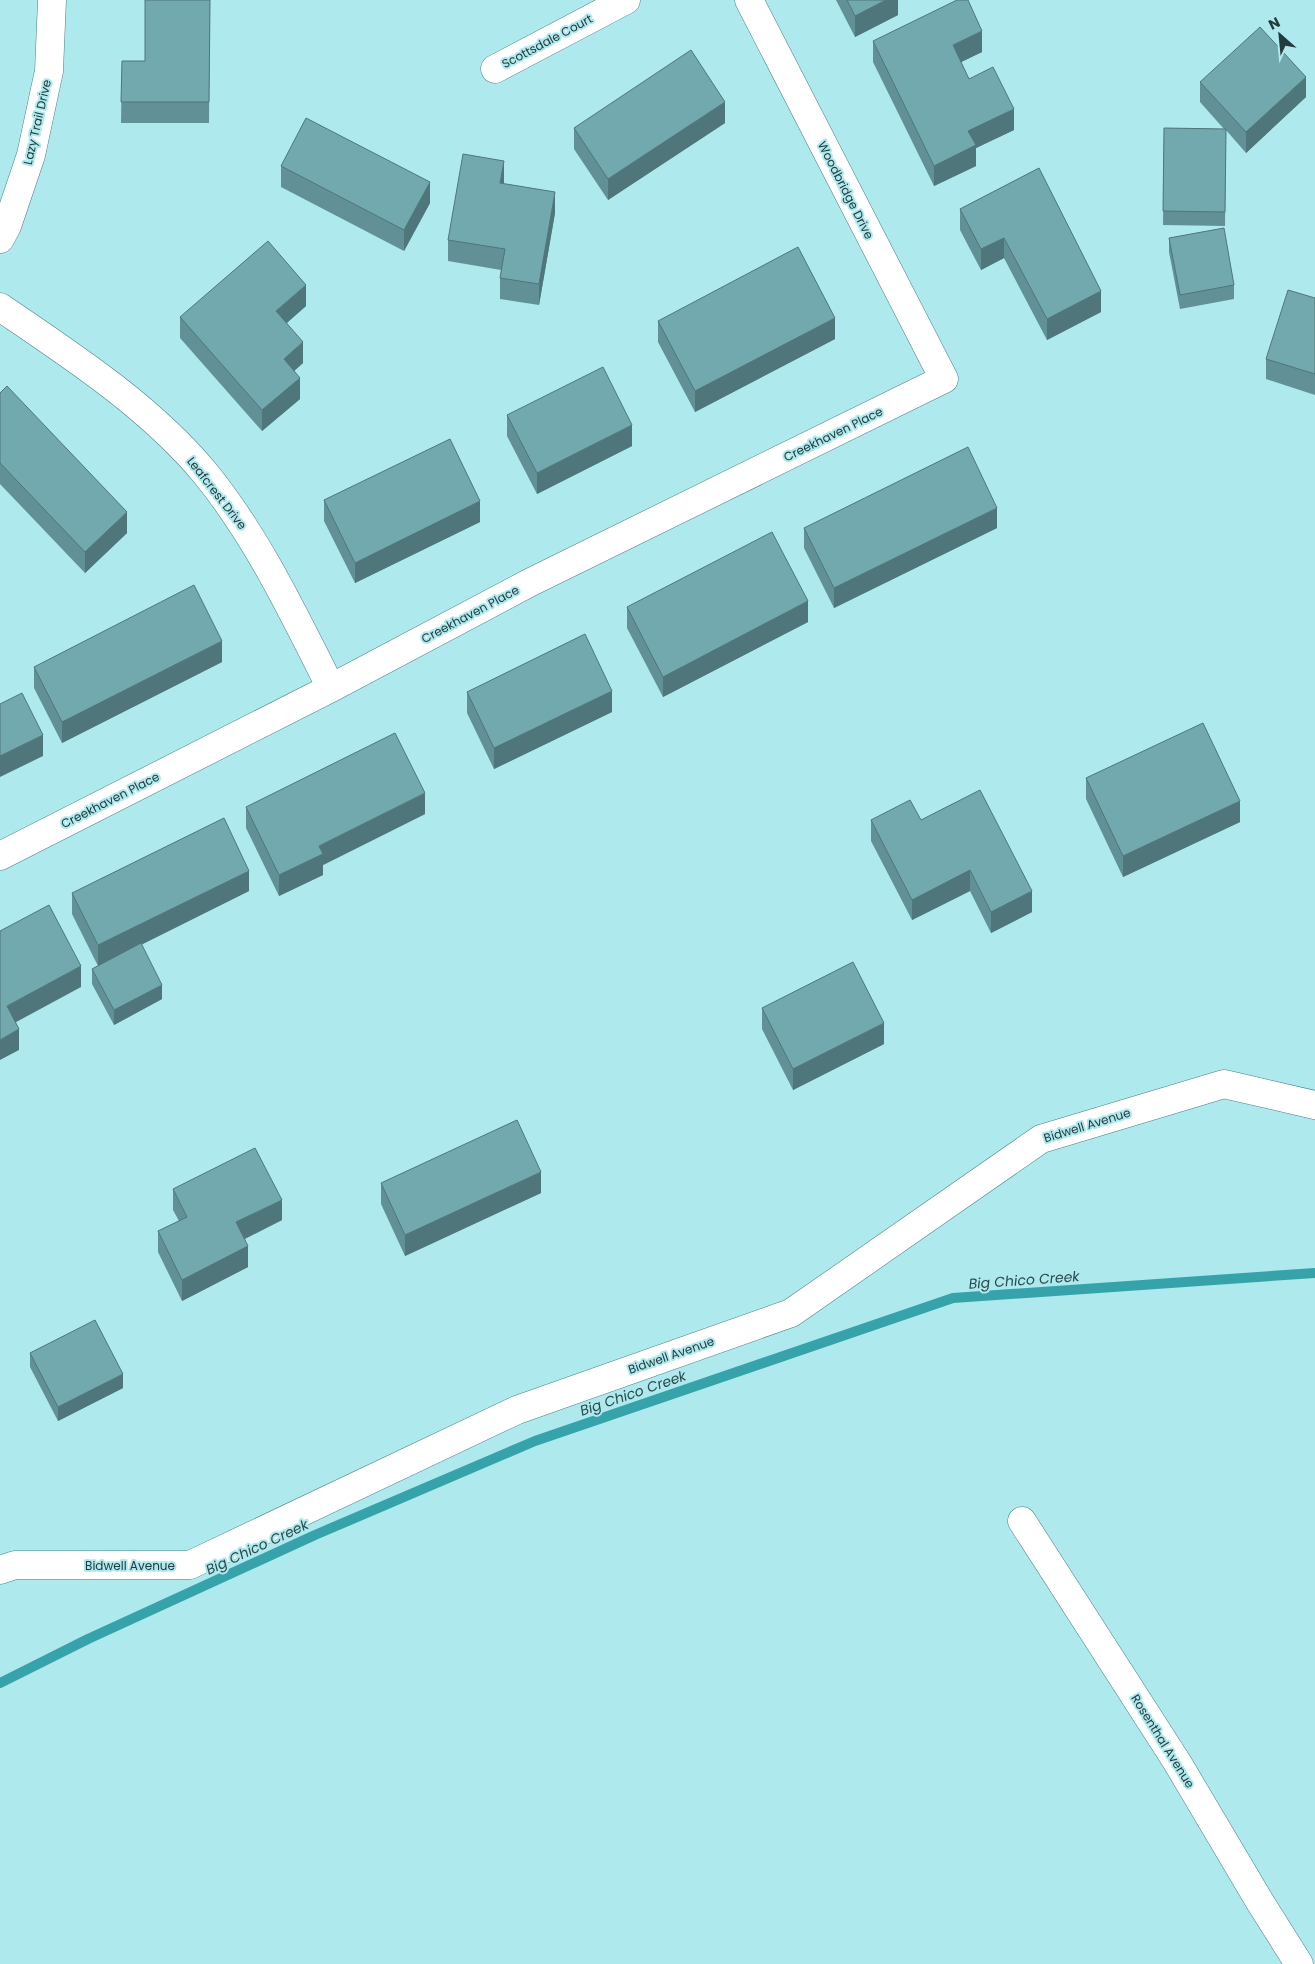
<svg xmlns="http://www.w3.org/2000/svg" width="1315" height="1964" viewBox="0 0 1315 1964" font-family="Poppins,sans-serif">
  <rect width="100%" height="100%" fill="#aee9ed"/>
  <g fill="none" stroke-linecap="round" stroke-linejoin="round">
    <path stroke="#36a3ab" stroke-width="10" d="M 0,1683 L 88,1639 L 315,1535 L 535,1441 L 953,1298 L 1315,1273"/>
    <g stroke="#498185" stroke-width="29">
      <path id="street" d="M 495,69 L 626,0
        M 0,239 L 7,226 L 31,155 L 49,71 L 52,0
        M 0,307 C 72,356 149,406 205,473 C 258,538 294,615 331,688
        M 0,856 L 331,688 L 531,582 L 944,379 L 749,0
        M 1022,1521 L 1177,1762 L 1260,1902 L 1299,1964
        M 0,1570 L 15,1565 L 190,1565 L 517,1410 L 791,1313 L 1041,1139 L 1224,1084 L 1315,1105"/>
    </g>
    <use href="#street" stroke="#fff" stroke-width="28"/>
  </g>
  <path fill="#619196" d="M 210,0 L 209,123 L 121,123 L 122,61 L 145,61 Z
    M 836,0 L 898,0 L 898,15 L 855,37 Z
    M 873,41 L 982,52 L 961,62 L 969,79 L 1014,130 L 976,148 L 976,166 L 934,186 L 873,62 Z
    M 1200,82 L 1306,97 L 1246,153 L 1226,130 L 1225,226 L 1163,225 L 1164,128 L 1224,129 L 1200,102 Z
    M 725,123 L 608,200 L 574,149 L 574,128 Z
    M 281,166 L 430,203 L 404,251 L 281,187 Z
    M 1039,168 L 1101,312 L 1047,340 L 1004,258 L 981,270 L 960,230 L 960,209 Z
    M 504,182 L 504,184 L 555,213 L 539,305 L 500,299 L 500,278 L 501,270 L 448,261 L 448,240 Z
    M 1169,238 L 1234,285 L 1234,299 L 1180,309 L 1169,252 Z
    M 1315,298 L 1315,395 L 1266,379 L 1266,359 Z
    M 306,306 L 287,323 L 303,363 L 294,371 L 300,399 L 262,431 L 180,338 L 180,317 Z
    M 658,321 L 835,339 L 695,412 L 658,342 Z
    M 0,393 L 127,533 L 85,573 L 0,484 Z
    M 507,415 L 632,446 L 537,494 L 507,436 Z
    M 324,500 L 480,522 L 355,583 L 324,521 Z
    M 804,528 L 997,528 L 834,608 L 804,548 Z
    M 627,607 L 808,622 L 663,697 L 627,628 Z
    M 222,662 L 62,743 L 34,688 L 34,667 Z
    M 467,692 L 612,712 L 494,769 L 467,713 Z
    M 1086,778 L 1240,822 L 1123,877 L 1086,799 Z
    M 246,807 L 425,814 L 323,865 L 323,875 L 279,896 L 246,828 Z
    M 871,820 L 921,820 L 1032,912 L 991,933 L 970,891 L 912,920 L 871,841 Z
    M 249,891 L 141,945 L 162,999 L 114,1025 L 92,984 L 92,969 L 98,966 L 72,914 L 72,893 Z
    M 762,1008 L 884,1044 L 793,1090 L 762,1029 Z
    M 381,1183 L 541,1193 L 405,1256 L 381,1204 Z
    M 173,1189 L 282,1220 L 245,1239 L 248,1267 L 182,1301 L 158,1252 L 158,1231 L 179,1221 L 173,1210 Z
    M 30,1353 L 123,1388 L 58,1421 L 30,1367 Z"/>
  <path fill="#4f767a" d="M 886,0 L 898,0 L 898,15 L 855,37 L 855,16 Z
    M 982,31 L 982,52 L 953,66 L 953,45 Z
    M 1306,77 L 1306,97 L 1246,153 L 1246,132 Z
    M 725,102 L 725,123 L 608,200 L 608,179 Z
    M 1014,109 L 1014,130 L 976,148 L 976,166 L 934,186 L 934,166 L 968,131 Z
    M 504,161 L 504,182 L 500,204 L 500,183 Z
    M 430,182 L 430,203 L 404,251 L 404,230 Z
    M 555,192 L 555,213 L 539,305 L 539,284 Z
    M 1004,238 L 1004,258 L 981,270 L 981,249 Z
    M 306,285 L 306,306 L 276,332 L 276,311 Z
    M 1101,291 L 1101,312 L 1047,340 L 1047,319 Z
    M 835,318 L 835,339 L 695,412 L 695,391 Z
    M 303,342 L 303,363 L 284,380 L 284,359 Z
    M 300,378 L 300,399 L 262,431 L 262,410 Z
    M 632,425 L 632,446 L 537,494 L 537,473 Z
    M 480,501 L 480,522 L 355,583 L 355,563 Z
    M 997,508 L 997,528 L 834,608 L 834,588 Z
    M 127,512 L 127,533 L 85,573 L 85,552 Z
    M 808,601 L 808,622 L 663,697 L 663,677 Z
    M 222,641 L 222,662 L 62,743 L 62,722 Z
    M 612,691 L 612,712 L 494,769 L 494,748 Z
    M 43,735 L 43,756 L 0,777 L 0,756 Z
    M 425,793 L 425,814 L 323,865 L 323,875 L 279,896 L 279,875 L 319,846 Z
    M 1240,801 L 1240,822 L 1123,877 L 1123,856 Z
    M 970,870 L 970,891 L 912,920 L 912,900 Z
    M 249,871 L 249,891 L 98,966 L 98,945 Z
    M 1032,891 L 1032,912 L 991,933 L 991,912 Z
    M 81,966 L 81,987 L 7,1027 L 7,1006 Z
    M 162,985 L 162,999 L 114,1025 L 114,1010 Z
    M 884,1023 L 884,1044 L 793,1090 L 793,1069 Z
    M 19,1029 L 19,1050 L 0,1060 L 0,1040 Z
    M 541,1172 L 541,1193 L 405,1256 L 405,1235 Z
    M 282,1200 L 282,1220 L 236,1243 L 236,1222 Z
    M 248,1246 L 248,1267 L 182,1301 L 182,1280 Z
    M 123,1374 L 123,1388 L 58,1421 L 58,1407 Z"/>
  <path fill="#71a9ae" stroke="#4f767a" d="M 145,0 L 210,0 L 209,102 L 121,102 L 122,61 L 145,61 Z
    M 847,0 L 886,0 L 855,16 Z
    M 957,0 L 968,0 L 982,31 L 953,45 L 969,79 L 993,67 L 1014,109 L 968,131 L 976,145 L 934,166 L 873,41 Z
    M 1260,27 L 1306,77 L 1246,132 L 1200,82 Z
    M 691,50 L 725,102 L 608,179 L 574,128 Z
    M 306,118 L 430,182 L 404,230 L 281,166 Z
    M 1164,128 L 1226,129 L 1225,212 L 1163,211 Z
    M 463,154 L 504,161 L 500,183 L 555,192 L 539,284 L 500,278 L 505,249 L 448,240 Z
    M 1039,168 L 1101,291 L 1047,319 L 1004,238 L 981,249 L 960,209 Z
    M 1224,228 L 1234,285 L 1180,295 L 1169,238 Z
    M 268,241 L 306,285 L 276,311 L 303,342 L 284,359 L 300,378 L 262,410 L 180,317 Z
    M 798,247 L 835,318 L 695,391 L 658,321 Z
    M 1288,290 L 1315,298 L 1315,374 L 1266,359 Z
    M 603,367 L 632,425 L 537,473 L 507,415 Z
    M 7,386 L 127,512 L 85,552 L 0,463 L 0,393 Z
    M 450,439 L 480,501 L 355,563 L 324,500 Z
    M 968,447 L 997,508 L 834,588 L 804,528 Z
    M 772,532 L 808,601 L 663,677 L 627,607 Z
    M 194,585 L 222,641 L 62,722 L 34,667 Z
    M 585,634 L 612,691 L 494,748 L 467,692 Z
    M 22,693 L 43,735 L 0,756 L 0,704 Z
    M 1203,723 L 1240,801 L 1123,856 L 1086,778 Z
    M 395,733 L 425,793 L 319,846 L 323,854 L 279,875 L 246,807 Z
    M 980,790 L 1032,891 L 991,912 L 970,870 L 912,900 L 871,820 L 910,800 L 921,820 Z
    M 224,818 L 249,871 L 98,945 L 72,893 Z
    M 49,905 L 81,966 L 7,1006 L 19,1029 L 0,1040 L 0,931 Z
    M 141,943 L 162,985 L 114,1010 L 92,969 Z
    M 853,962 L 884,1023 L 793,1069 L 762,1008 Z
    M 517,1120 L 541,1172 L 405,1235 L 381,1183 Z
    M 255,1148 L 282,1200 L 236,1222 L 248,1246 L 182,1280 L 158,1231 L 187,1217 L 173,1189 Z
    M 95,1320 L 123,1374 L 58,1407 L 30,1353 Z"/>
  <g text-anchor="middle" dominant-baseline="central" stroke-width="4" stroke-linejoin="round" paint-order="stroke">
    <g font-size="12" fill="#243b3d" stroke="#aee9ed">
      <text transform="translate(547 41) rotate(-28)">Scottsdale Court</text>
      <text transform="translate(37 122) rotate(-77)">Lazy Trail Drive</text>
      <text transform="translate(846 190) rotate(63)">Woodbridge Drive</text>
      <text transform="translate(833 434) rotate(-26)">Creekhaven Place</text>
      <text transform="translate(217 493) rotate(52)">Leafcrest Drive</text>
      <text transform="translate(470 614) rotate(-28)">Creekhaven Place</text>
      <text transform="translate(110 800) rotate(-27)">Creekhaven Place</text>
      <text transform="translate(1087 1125) rotate(-17)">Bidwell Avenue</text>
      <text transform="translate(671 1355) rotate(-19)">Bidwell Avenue</text>
      <text x="130" y="1565">Bidwell Avenue</text>
      <text transform="translate(1163 1741) rotate(58)">Rosenthal Avenue</text>
    </g>
    <g font-size="14" font-style="italic" fill="#2a4a4d" stroke="#aee9ed">
      <text transform="translate(1024 1280) rotate(-4)">Big Chico Creek</text>
      <text transform="translate(633 1393) rotate(-19)">Big Chico Creek</text>
      <text transform="translate(257 1547) rotate(-25)">Big Chico Creek</text>
    </g>
  </g>
  <g transform="translate(1280 35) rotate(333)" stroke="#aee9ed" stroke-width="4" paint-order="stroke">
  <path d="M0-4L9 19L0 12L-9 19Z" fill="#243b3d"/>
  <text y="-8" font-size="14" font-weight="bold" text-anchor="middle" fill="#243b3d">N</text>
  </g>
</svg>
